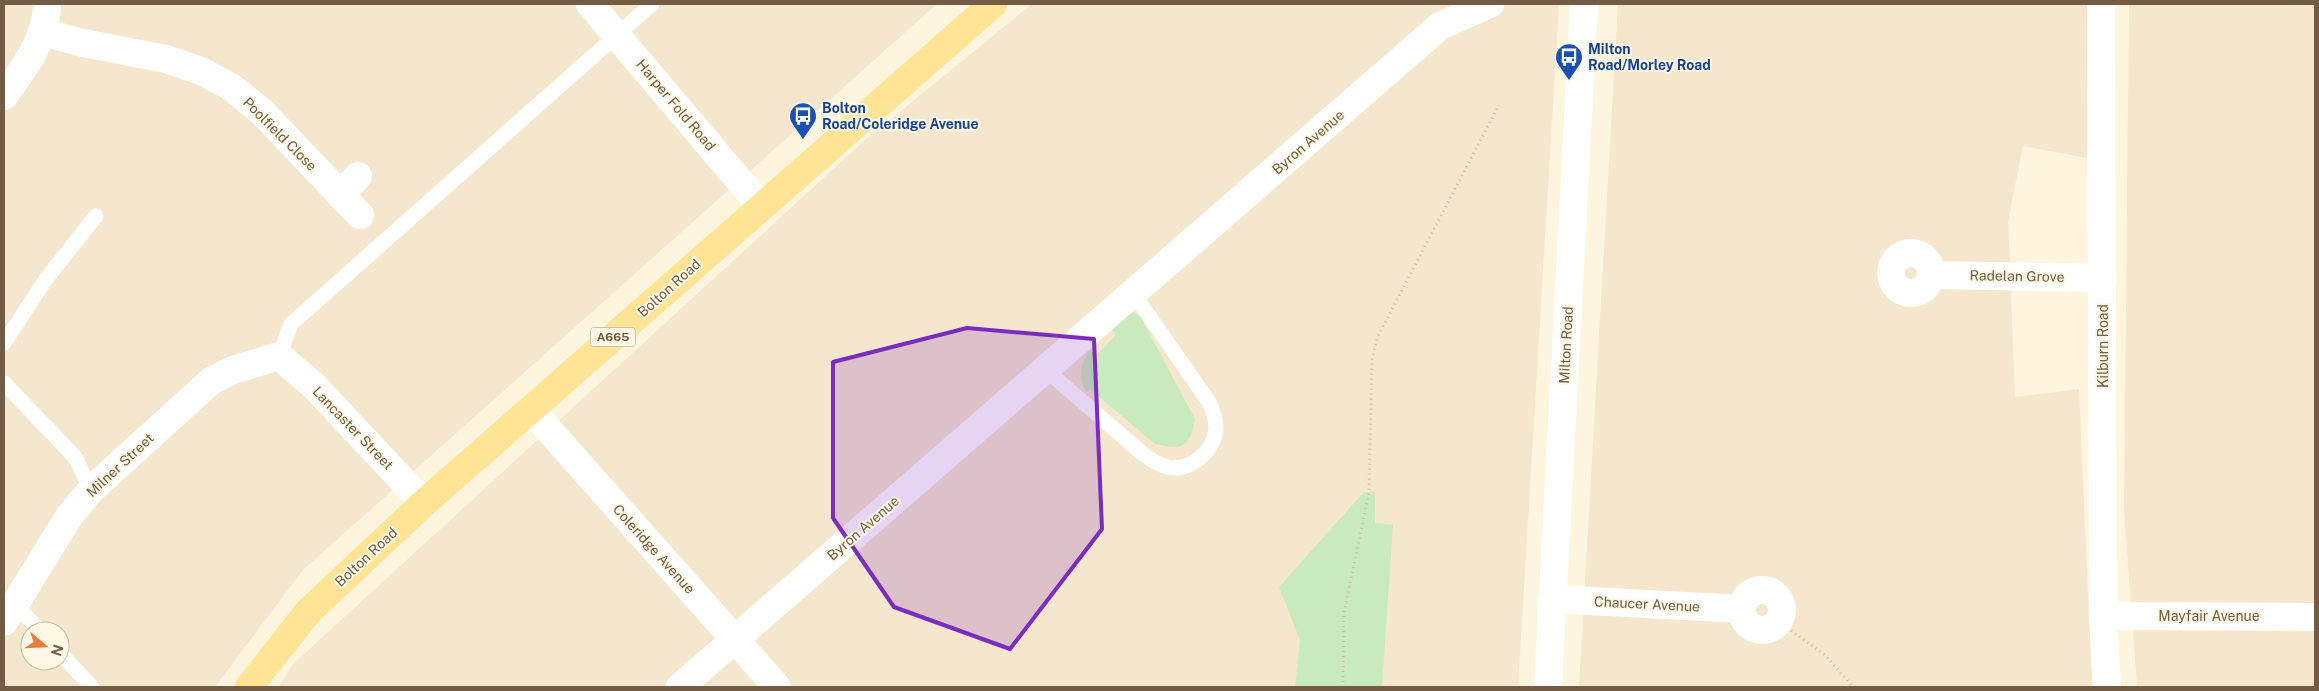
<svg xmlns="http://www.w3.org/2000/svg" width="2319" height="691" viewBox="0 0 2319 691" font-family="'Public Sans',sans-serif">
  <rect width="100%" height="100%" fill="#fdf5de"/>
  <path fill="#f4e7cd" fill-rule="evenodd" d="M 4,4 L 937,4 L 303,570 L 215,687 L 4,687 ZM 30,631 L 60,631 L 60,661 L 30,661 Z
    M 1032,4 L 1559,4 L 1518,687 L 279,687 L 292,665 L 866,139 Z
    M 1618,4 L 2092,4 L 2087,158 L 2023,146 L 2008,221 L 2015,397 L 2079,389 L 2092,687 L 1579,687 Z
    M 2129,4 L 2315,4 L 2315,687 L 2137,687 L 2124,511 Z"/>
  <path fill="#c9eabd" d="M 1132,312 L 1140,316 L 1195,419 L 1191,436 L 1182,446 L 1171,447 L 1155,444 L 1090,389 L 1086,392 C 1078,376 1080,364 1090,350 L 1096,356 L 1116,335 L 1112,329 Z
    M 1364,492 L 1375,492 L 1375,523 L 1393,525 L 1382,687 L 1295,687 L 1300,640 L 1279,587 Z"/>
  <g fill="none" stroke-linecap="round" stroke-linejoin="round">
    <path stroke="#d7b999" stroke-width="3" stroke-dasharray="1 4" stroke-linecap="butt" d="M 1779,622 L 1826,656 L 1853,687
      M 1343,687 L 1344,612 L 1369,493 L 1372,358 L 1378,336 L 1499,105"/>
    <path stroke="#fff" stroke-width="15" d="M 4,343 L 46,279 L 96,216
      M 279,356 L 291,324 L 652,4
      M 1046,370 L 1143,454 C 1150,459 1158,465 1167,467 C 1190,472 1214,452 1216,428 C 1216,419 1213,411 1209,402 L 1133,293
      M 4,383 L 75,457 L 91,490
      M 15,604 L 40,631
      M 60,653 L 92,687"/>
    <path stroke="#fff" stroke-width="28" d="M 590,4 L 761,206
      M 2101,4 L 2103,616 L 2107,687
      M 42,32 L 83,43 L 166,59 L 201,71 L 231,87 L 261,111 L 360,215
      M 4,96 C 23,70 47,38 47,4
      M 340,195 L 358,176
      M1891 273a20 20 0 1 1 40 0a20 20 0 1 1-40 0Z
      M 1931,275 L 2103,278
      M 531,410 L 777,687
      M1742 610a20 20 0 1 1 40 0a20 20 0 1 1-40 0Z
      M 1552,599 L 1742,609
      M 2103,616 L 2315,617
      M 4,622 L 70,515 L 91,490 L 211,381 L 233,370 L 279,356 L 314,386 L 424,503
      M 680,687 L 1440,26 L 1490,4
      M 1548,687 L 1584,4"/>
    <path stroke="#fee494" stroke-width="28" d="M 249,687 L 308,612 L 424,503 L 993,4"/>
  </g>
  <path fill="#7b2cbf" fill-opacity="0.2" stroke="#7b2cbf" stroke-width="4" stroke-linejoin="round" d="M 967,328 L 1094,339 L 1102,529 L 1010,649 L 894,607 L 833,518 L 833,362 Z"/>
  <defs>
    <g id="bus-pin" transform="scale(1.4375)"><path d="M0 17L-7.5 6A9.5 9.5 0 1 1 7.5 6Z" fill="#1a4fb4" stroke="#fff8e5"/><path d="M-5-6H5V4H4V6H2V4H-2V6H-4V4H-5ZM-3.5-4V0h7V-4ZM-3.5 1.2v1.5H-2V1.2ZM2 1.2v1.5H3.5V1.2Z" fill="#fff"/></g>
  </defs>
  <g fill-rule="evenodd">
    <use href="#bus-pin" x="1569" y="57"/>
    <use href="#bus-pin" x="803" y="116"/>
  </g>
  <g text-anchor="middle" dominant-baseline="central" stroke-width="4" stroke-linejoin="round" paint-order="stroke">
    <rect fill="#fff8e5" stroke="#9d8b76" stroke-width="1" x="590.5" y="327.5" width="45" height="19" rx="4"/>
    <g font-size="12" font-weight="bold" fill="#735c46">
      <text x="613" y="337">A665</text>
    </g>
    <g font-size="14" font-weight="bold" fill="#164399" stroke="#fff8e5" text-anchor="start">
      <text x="1588" y="49">Milton<tspan x="1588" dy="16">Road/Morley Road</tspan></text>
      <text x="822" y="108">Bolton<tspan x="822" dy="16">Road/Coleridge Avenue</tspan></text>
    </g>
    <g font-size="14" fill="#735c46" stroke="#fff8e5">
      <text transform="translate(676 105) rotate(50)">Harper Fold Road</text>
      <text transform="translate(280 134) rotate(45)">Poolfield Close</text>
      <text transform="translate(1308 142) rotate(-41)">Byron Avenue</text>
      <text transform="translate(2017 276) rotate(1)">Radelan Grove</text>
      <text transform="translate(669 288) rotate(-42)">Bolton Road</text>
      <text transform="translate(1566 345) rotate(-87)">Milton Road</text>
      <text transform="translate(2103 346) rotate(-90)">Kilburn Road</text>
      <text transform="translate(353 428) rotate(46)">Lancaster Street</text>
      <text transform="translate(120 465) rotate(-43)">Milner Street</text>
      <text transform="translate(863 528) rotate(-41)">Byron Avenue</text>
      <text transform="translate(654 549) rotate(48)">Coleridge Avenue</text>
      <text transform="translate(366 557) rotate(-43)">Bolton Road</text>
      <text transform="translate(1647 604) rotate(3)">Chaucer Avenue</text>
      <text x="2209" y="616">Mayfair Avenue</text>
    </g>
  </g>
  <rect width="2319" height="691" fill="none" stroke="#735c46" stroke-width="10"/>
  <g transform="translate(45 646) rotate(109)"><circle r="24" fill="#fff8e5" stroke="#c7baa5"/>
  <path d="M0-4L9 19L0 12L-9 19Z" fill="#eb7c3f"/>
  <text y="-8" font-size="14" font-weight="bold" text-anchor="middle" fill="#735c46">N</text>
  </g>
</svg>
